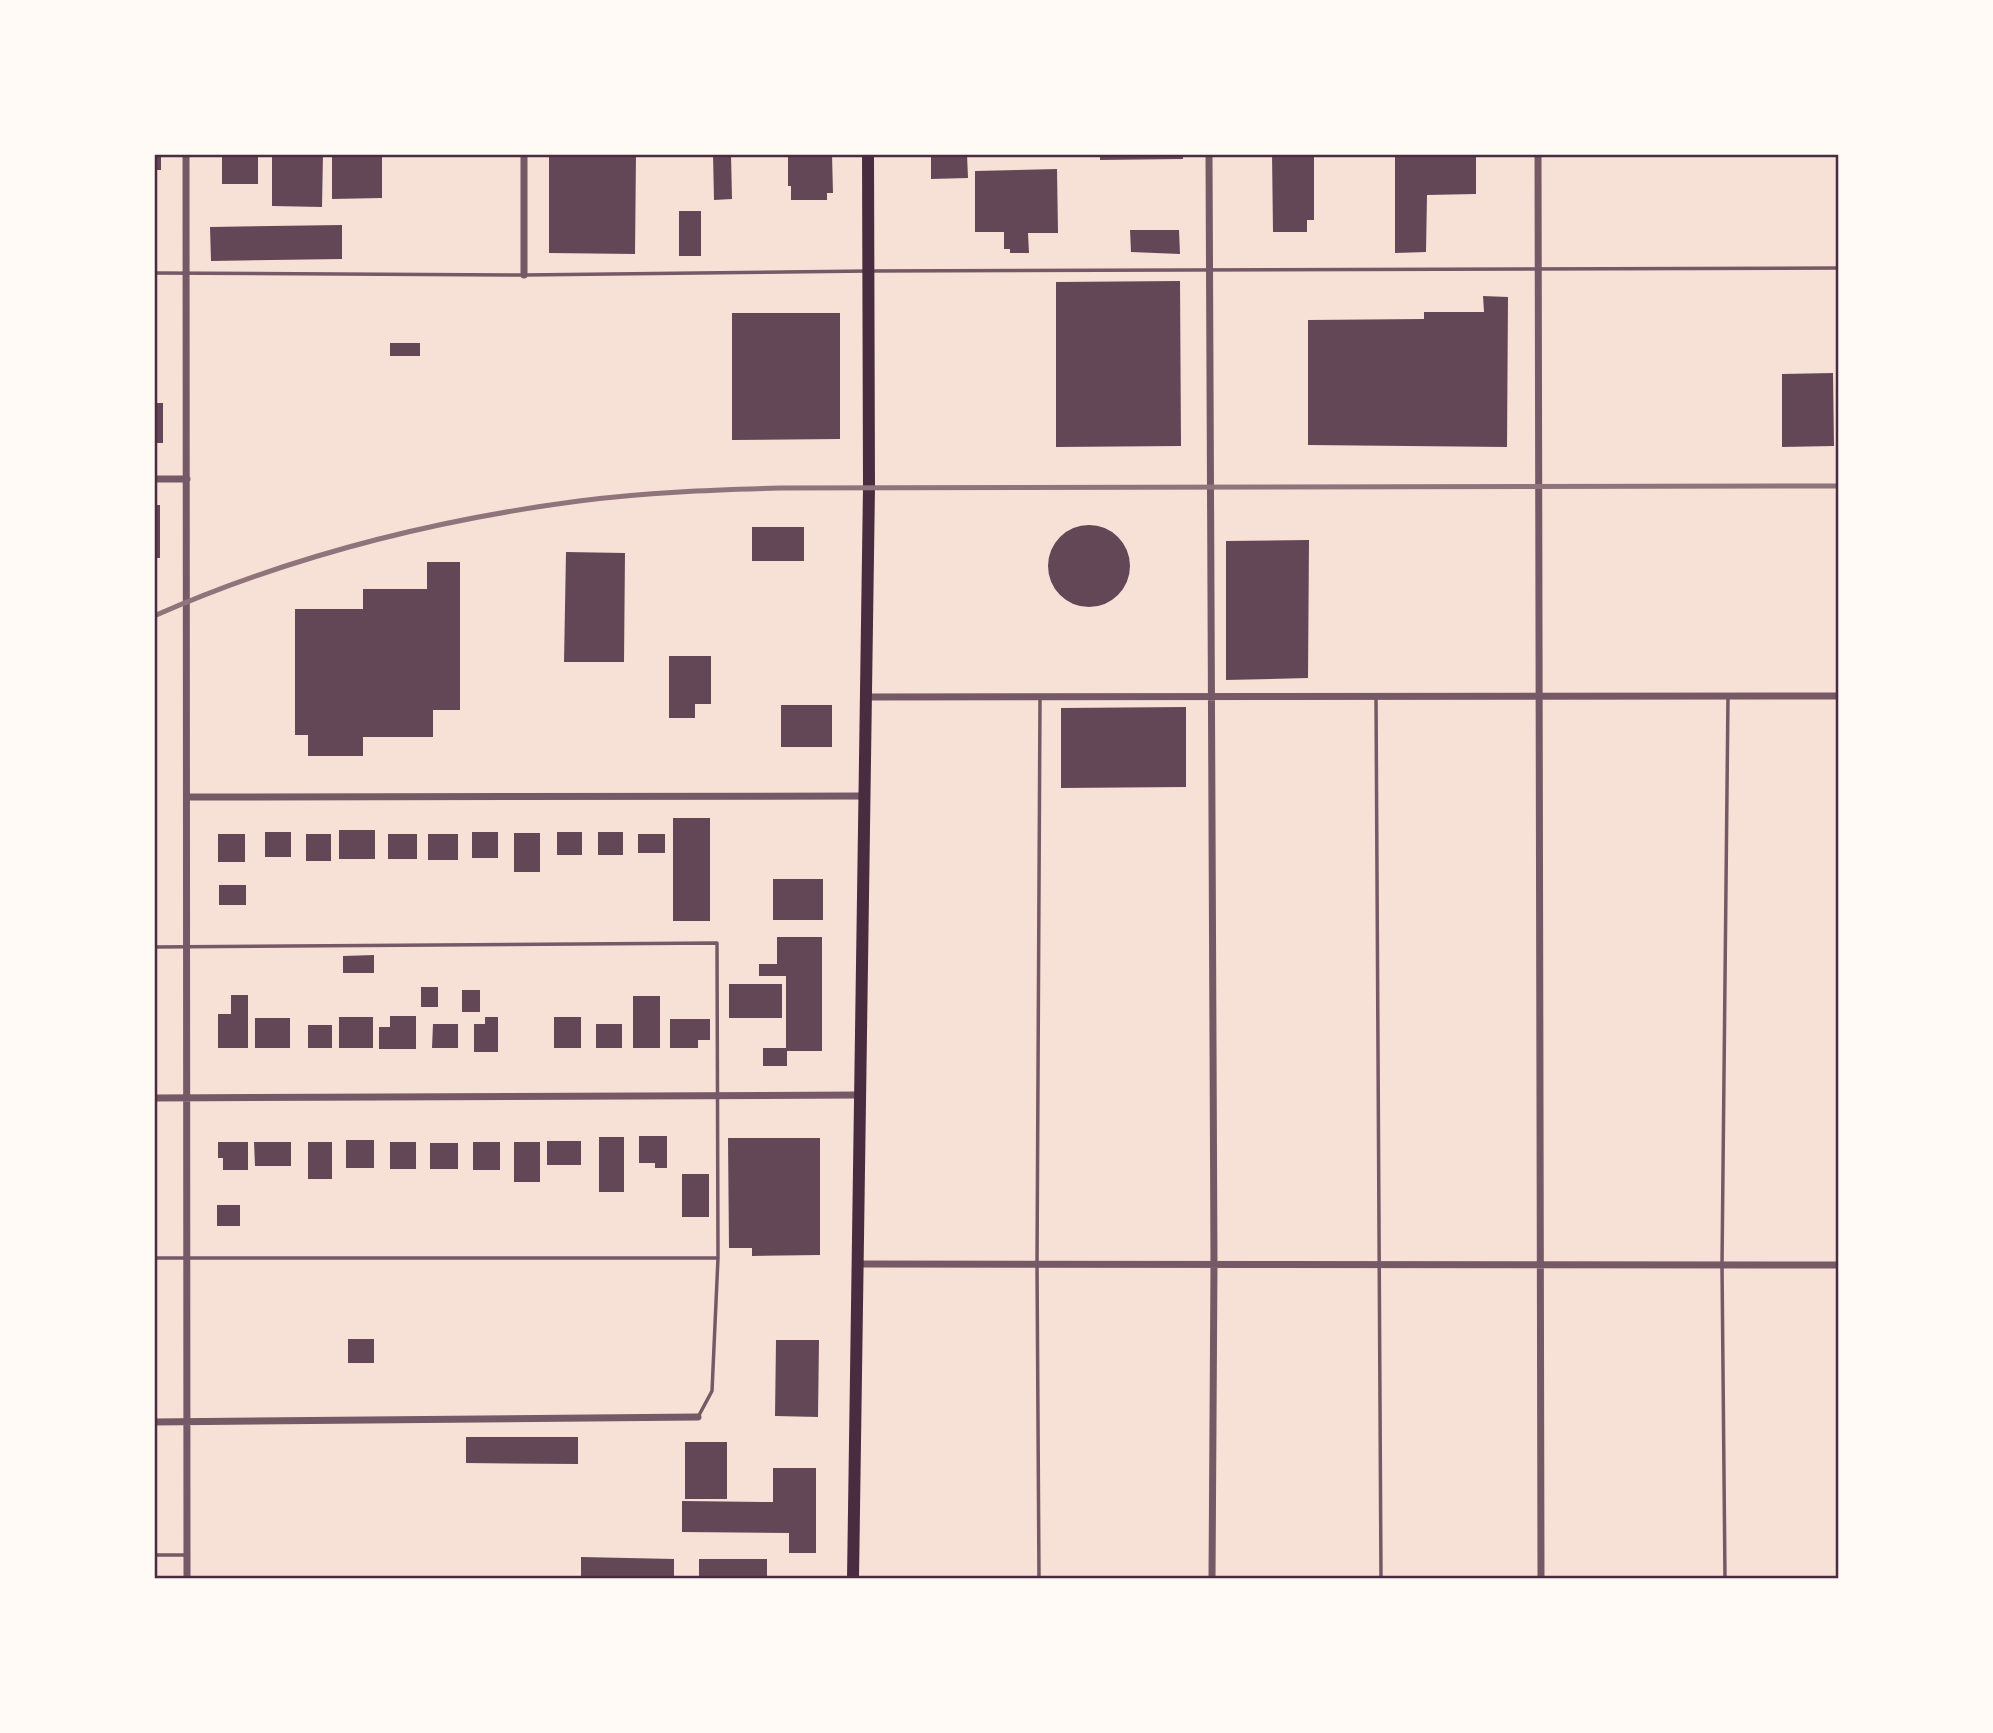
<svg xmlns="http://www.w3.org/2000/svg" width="1993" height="1733" viewBox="0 0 1993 1733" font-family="'Noto Sans',sans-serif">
  <rect width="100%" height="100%" fill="#f7e1d7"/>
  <path fill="#644757" d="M 154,154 L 161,154 L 161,170 L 154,170 Z
    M 222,154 L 258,154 L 258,184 L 222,184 Z
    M 272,154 L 323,154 L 322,207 L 272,206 Z
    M 332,154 L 382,154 L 382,198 L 332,199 Z
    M 549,154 L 636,154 L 635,254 L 549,253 Z
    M 713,154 L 731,154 L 732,199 L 714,200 Z
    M 788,154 L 832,154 L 833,193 L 827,193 L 827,200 L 791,200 L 791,186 L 788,186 Z
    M 931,154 L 967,154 L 968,178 L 931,179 Z
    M 1100,154 L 1183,154 L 1183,159 L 1100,160 Z
    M 1272,154 L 1314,154 L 1314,220 L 1307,220 L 1307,232 L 1273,232 Z
    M 1395,154 L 1476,154 L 1476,194 L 1427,195 L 1426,252 L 1395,253 Z
    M 1057,169 L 1058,233 L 1028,233 L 1029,253 L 1010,253 L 1010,249 L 1004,249 L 1004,232 L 975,232 L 975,171 Z
    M 679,211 L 701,211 L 701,256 L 679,256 Z
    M 342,225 L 342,259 L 211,261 L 210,227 Z
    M 1130,230 L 1179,230 L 1180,254 L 1131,252 Z
    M 1180,281 L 1181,446 L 1056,447 L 1056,282 Z
    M 1483,296 L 1508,297 L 1507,447 L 1308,445 L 1308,320 L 1424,319 L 1424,312 L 1484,312 Z
    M 732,313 L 840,313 L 840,439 L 732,440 Z
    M 390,343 L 420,343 L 420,356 L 390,356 Z
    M 1833,373 L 1834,446 L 1782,447 L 1782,374 Z
    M 154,403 L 163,403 L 163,443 L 154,443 Z
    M 154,505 L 160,505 L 160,558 L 154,558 Z
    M1048 566a41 41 0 1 1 82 0a41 41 0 1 1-82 0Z
    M 752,527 L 804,527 L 804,561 L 752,561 Z
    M 1309,540 L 1308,678 L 1226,680 L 1226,541 Z
    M 566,552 L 625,553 L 624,662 L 564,662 Z
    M 427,562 L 460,562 L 460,710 L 433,710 L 433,737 L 363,737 L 363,756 L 308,756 L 308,735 L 295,735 L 295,609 L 363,609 L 363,589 L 427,589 Z
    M 669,656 L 711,656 L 711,704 L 695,704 L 695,718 L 669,718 Z
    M 781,705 L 832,705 L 832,747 L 781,747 Z
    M 1186,707 L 1186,787 L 1061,788 L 1061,708 Z
    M 673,818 L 710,818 L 710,921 L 673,921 Z
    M 339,830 L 375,830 L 375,859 L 339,859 Z
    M 265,832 L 291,832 L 291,857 L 265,857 Z
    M 472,832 L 498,832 L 498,858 L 472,858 Z
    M 557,832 L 582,832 L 582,855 L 557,855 Z
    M 598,832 L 623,832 L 623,855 L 598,855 Z
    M 514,833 L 540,833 L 540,872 L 514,872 Z
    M 218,834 L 245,834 L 245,862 L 218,862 Z
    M 306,834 L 331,834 L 331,861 L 306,861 Z
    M 388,834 L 417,834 L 417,859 L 388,859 Z
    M 428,834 L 458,834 L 458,860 L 428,860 Z
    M 638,834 L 665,834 L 665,853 L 638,853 Z
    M 773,879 L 823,879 L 823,920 L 773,920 Z
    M 219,885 L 246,885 L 246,905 L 219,905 Z
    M 777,937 L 822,937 L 822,1051 L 787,1051 L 787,1066 L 763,1066 L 763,1048 L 786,1048 L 786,976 L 759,976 L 759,964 L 777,964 Z
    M 374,955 L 374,973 L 343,973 L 343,956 Z
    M 729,984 L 782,984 L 782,1018 L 729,1018 Z
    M 421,987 L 438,987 L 438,1007 L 421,1007 Z
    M 462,990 L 480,990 L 480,1012 L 462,1012 Z
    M 231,995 L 248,995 L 248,1048 L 218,1048 L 218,1014 L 231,1014 Z
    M 633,996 L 660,996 L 660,1048 L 633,1048 Z
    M 390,1016 L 416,1016 L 416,1049 L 379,1049 L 379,1027 L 390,1027 Z
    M 339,1017 L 373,1017 L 373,1048 L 339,1048 Z
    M 485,1017 L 498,1017 L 498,1052 L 474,1052 L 474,1024 L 485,1024 Z
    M 554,1017 L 581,1017 L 581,1048 L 554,1048 Z
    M 255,1018 L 290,1018 L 290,1048 L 255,1048 Z
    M 670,1019 L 710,1019 L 710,1040 L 698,1040 L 698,1048 L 670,1048 Z
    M 433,1024 L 458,1024 L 458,1048 L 432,1048 Z
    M 596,1024 L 622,1024 L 622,1048 L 596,1048 Z
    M 308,1025 L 332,1025 L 332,1048 L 308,1048 Z
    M 639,1136 L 667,1136 L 667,1168 L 655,1168 L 655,1163 L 639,1163 Z
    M 599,1137 L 624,1137 L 624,1192 L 599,1192 Z
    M 728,1138 L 820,1138 L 820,1255 L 752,1256 L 752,1248 L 729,1248 Z
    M 346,1140 L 374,1140 L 374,1168 L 346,1168 Z
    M 547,1141 L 581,1141 L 581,1165 L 547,1165 Z
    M 218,1142 L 248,1142 L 248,1170 L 223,1170 L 223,1158 L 218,1158 Z
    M 254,1142 L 291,1142 L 291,1166 L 255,1166 Z
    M 308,1142 L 332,1142 L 332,1179 L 308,1179 Z
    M 390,1142 L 416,1142 L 416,1169 L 390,1169 Z
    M 473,1142 L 500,1142 L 500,1170 L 473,1170 Z
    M 514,1142 L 540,1142 L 540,1182 L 514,1182 Z
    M 430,1143 L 458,1143 L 458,1169 L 430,1169 Z
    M 682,1174 L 709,1174 L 709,1217 L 682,1217 Z
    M 217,1205 L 240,1205 L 240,1226 L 217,1226 Z
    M 348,1339 L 374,1339 L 374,1363 L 348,1363 Z
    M 776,1340 L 819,1340 L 818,1417 L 775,1416 Z
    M 466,1437 L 578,1437 L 578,1464 L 466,1463 Z
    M 685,1442 L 727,1442 L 727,1499 L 685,1499 Z
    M 773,1468 L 816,1468 L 816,1553 L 789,1553 L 789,1533 L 682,1532 L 682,1501 L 773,1502 Z
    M 581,1557 L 674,1559 L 674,1579 L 581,1579 Z
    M 699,1559 L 767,1559 L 767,1579 L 699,1579 Z"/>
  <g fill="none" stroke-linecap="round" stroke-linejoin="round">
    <path stroke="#755966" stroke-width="3.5" d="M 154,273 L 524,275 L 869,271 L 1839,268
      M 1376,696 L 1381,1579
      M 154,947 L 717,943 L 718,1258 L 712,1391 L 698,1417
      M 154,1258 L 718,1258
      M 154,1555 L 185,1555
      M 1039,1579 L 1037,1264 L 1040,698
      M 1725,1579 L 1722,1265 L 1728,696"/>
    <path stroke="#755966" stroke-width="7" d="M 186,154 L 187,1579
      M 524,154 L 524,275
      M 1209,154 L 1214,1264 L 1212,1579
      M 1538,154 L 1541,1579
      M 154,479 L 187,479
      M 865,697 L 1839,696
      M 187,797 L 863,796
      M 154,1098 L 860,1095
      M 858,1264 L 1839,1265
      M 154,1422 L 698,1417"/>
    <path stroke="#4a2c40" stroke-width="12" d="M 853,1579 L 869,487 L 868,154"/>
    <path stroke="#8f747c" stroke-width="5" d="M 154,616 C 288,557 434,520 579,501 C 646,492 714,490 781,488 L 1839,486"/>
  </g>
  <rect width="1993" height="1733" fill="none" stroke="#fffaf5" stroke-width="312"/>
  <rect x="156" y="156" width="1681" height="1421" fill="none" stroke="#4a2c40" stroke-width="2.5"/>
</svg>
